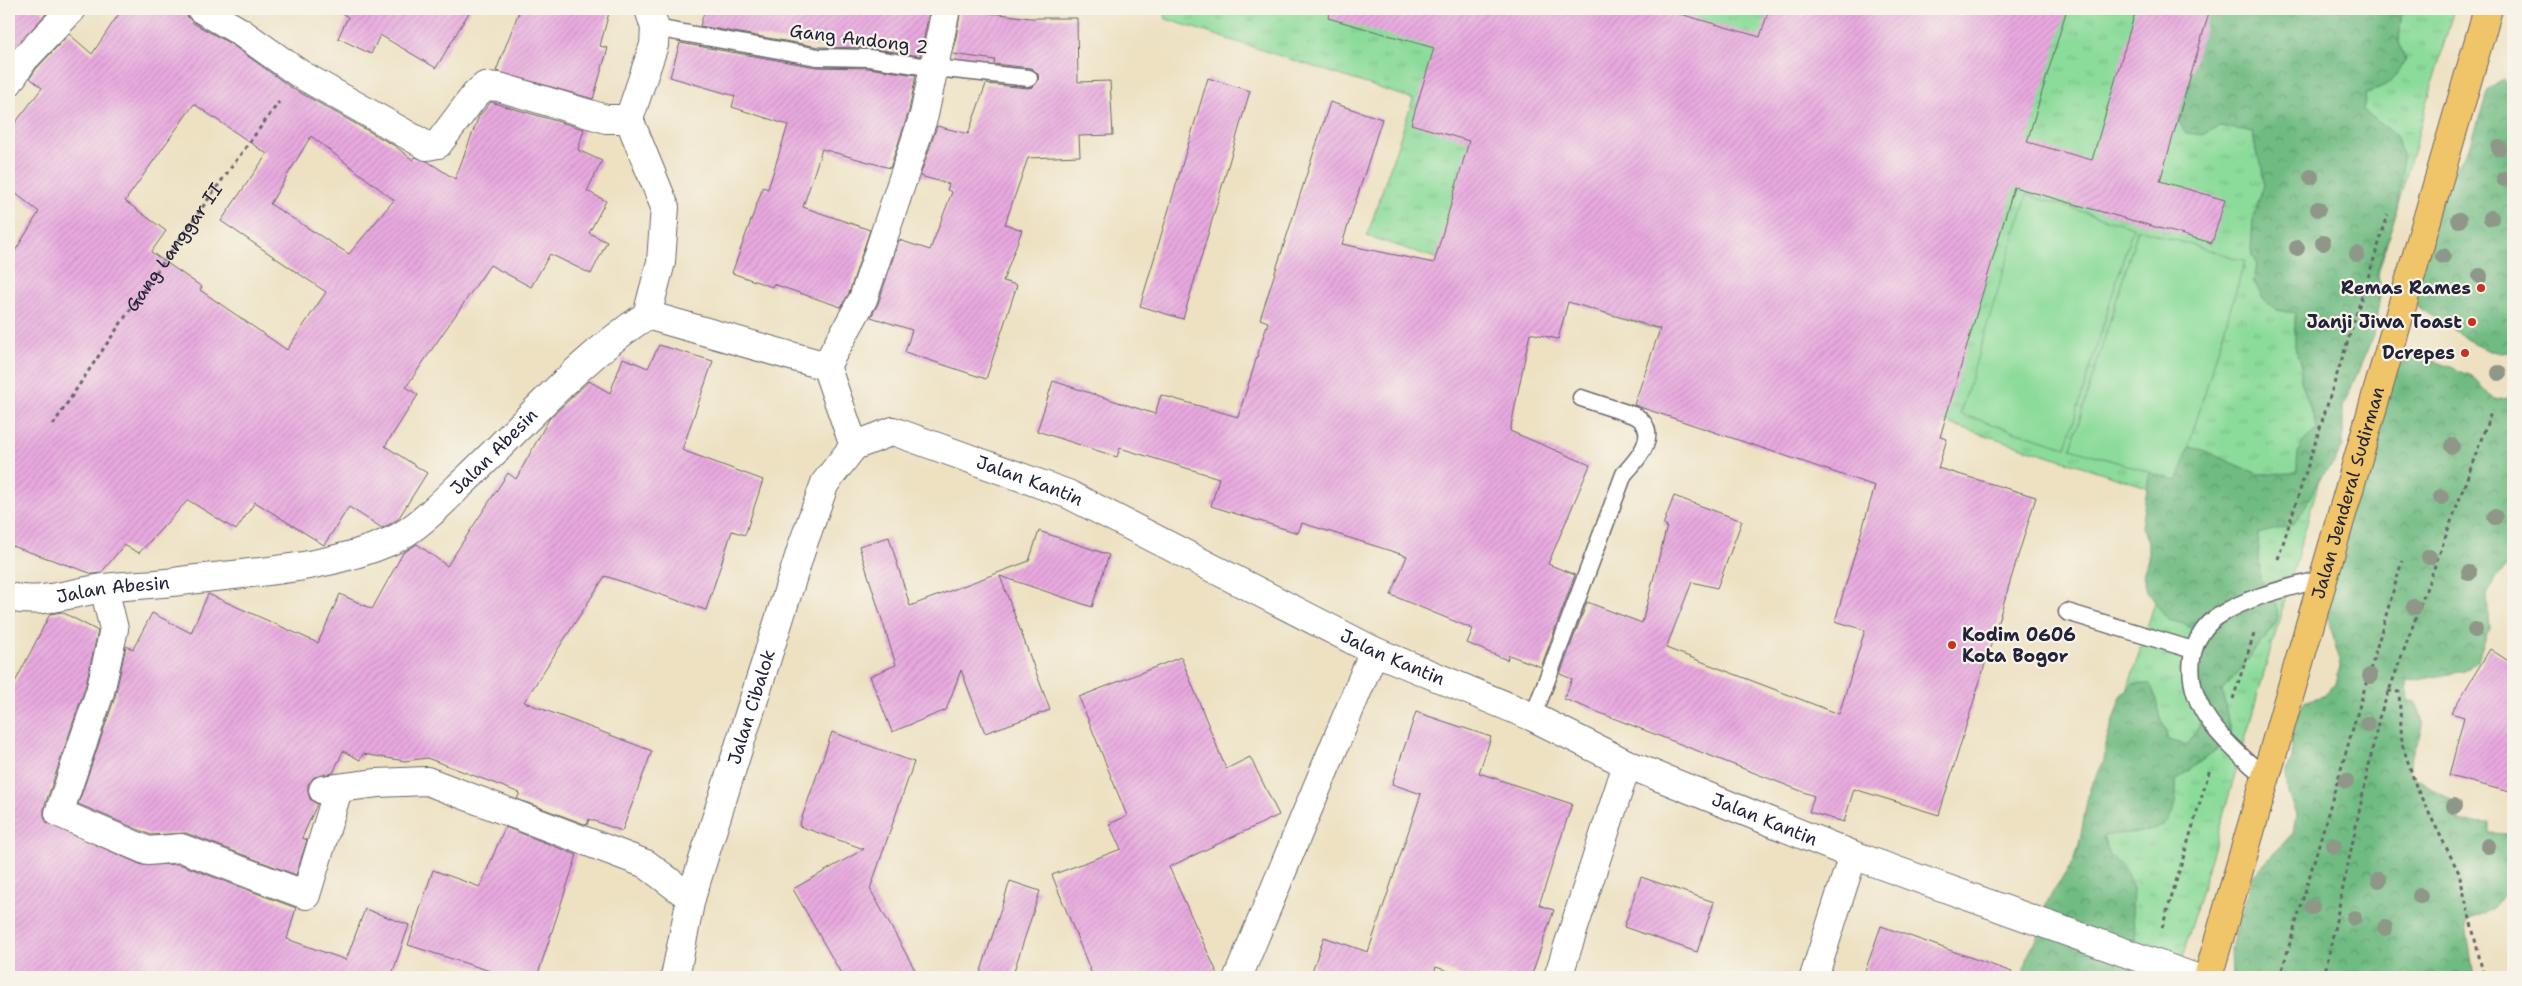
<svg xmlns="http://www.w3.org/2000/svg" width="2522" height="986" viewBox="0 0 2522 986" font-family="'Shantell Sans',sans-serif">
  <defs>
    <pattern id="grass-tufts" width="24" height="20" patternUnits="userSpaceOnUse" patternTransform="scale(1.25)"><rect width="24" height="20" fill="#8bdb9a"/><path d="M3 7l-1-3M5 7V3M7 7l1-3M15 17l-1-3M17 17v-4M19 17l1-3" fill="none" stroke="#78bc86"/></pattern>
    <pattern id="forest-crowns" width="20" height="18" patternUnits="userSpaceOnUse" patternTransform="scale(1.25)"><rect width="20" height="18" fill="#70bb82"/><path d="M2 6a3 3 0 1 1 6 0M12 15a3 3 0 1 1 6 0" fill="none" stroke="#5c986c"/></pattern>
    <pattern id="building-hatch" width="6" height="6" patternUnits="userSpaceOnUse" patternTransform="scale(1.25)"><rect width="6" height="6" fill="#e8a9df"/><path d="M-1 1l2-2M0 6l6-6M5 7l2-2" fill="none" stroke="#c791c0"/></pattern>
  </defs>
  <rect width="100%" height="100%" fill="#f7f3e8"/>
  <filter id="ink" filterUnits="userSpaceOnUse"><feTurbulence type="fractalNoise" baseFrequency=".02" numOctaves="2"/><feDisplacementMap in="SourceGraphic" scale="10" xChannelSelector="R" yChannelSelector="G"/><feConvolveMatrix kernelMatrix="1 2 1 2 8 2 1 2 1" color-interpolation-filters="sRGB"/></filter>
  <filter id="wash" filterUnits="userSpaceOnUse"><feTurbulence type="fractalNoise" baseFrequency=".0096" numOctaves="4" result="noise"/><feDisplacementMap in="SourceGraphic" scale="20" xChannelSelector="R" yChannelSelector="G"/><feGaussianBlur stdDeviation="1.12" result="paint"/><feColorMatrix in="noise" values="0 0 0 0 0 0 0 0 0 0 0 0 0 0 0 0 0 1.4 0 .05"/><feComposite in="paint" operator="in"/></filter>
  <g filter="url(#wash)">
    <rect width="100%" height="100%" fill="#ede1c2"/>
    <path fill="url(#grass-tufts)" stroke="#567e6a" d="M 1164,9 L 2454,9 L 2177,977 L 2053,927 L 2187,500 L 1367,236 L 1413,99 L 1166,19 Z"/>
    <path fill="url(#forest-crowns)" stroke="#496e5e" d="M 2207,9 L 2402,9 L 2399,42 L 2405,60 C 2395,82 2388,87 2366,93 L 2363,111 L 2396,135 L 2402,155 L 2402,174 L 2396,214 L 2377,271 L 2381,291 L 2373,336 L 2343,407 L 2343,447 L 2333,464 L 2320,477 L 2303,511 L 2292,525 L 2258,534 L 2260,579 C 2276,596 2285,611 2269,633 C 2266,639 2260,643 2256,648 C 2246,663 2235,677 2222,690 L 2230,731 L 2220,747 L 2176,780 C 2178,842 2148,828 2103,836 L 2110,856 L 2125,869 L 2133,889 L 2132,909 L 2140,977 L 2022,977 L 2029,953 L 2045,923 L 2046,904 L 2055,888 L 2077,857 L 2089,790 L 2104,761 L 2105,745 L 2121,696 L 2133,684 L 2151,684 L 2168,740 L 2187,745 C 2208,719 2198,711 2196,682 C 2195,667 2198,650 2198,635 L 2185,624 L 2168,620 L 2147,591 L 2143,575 L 2148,559 L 2148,541 L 2141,527 L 2151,463 L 2184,446 L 2203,450 L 2258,474 L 2297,473 C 2297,450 2298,443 2318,430 L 2301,381 L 2301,362 L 2295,347 L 2295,313 L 2277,310 L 2263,299 L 2254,281 L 2257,263 L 2251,251 L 2253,218 L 2264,184 L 2263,168 L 2256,152 L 2253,132 L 2219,126 L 2203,135 L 2186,133 L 2176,117 L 2201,13 Z
      M 2504,79 L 2513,94 L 2513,353 L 2490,351 L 2473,344 L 2452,327 L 2418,307 L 2407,291 L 2451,175 L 2471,144 L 2488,90 Z
      M 2418,358 L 2435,361 L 2472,376 L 2495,400 L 2513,397 L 2513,562 L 2496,577 L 2487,594 L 2489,628 L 2478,660 L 2465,671 L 2407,682 L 2408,699 L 2415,701 C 2435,738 2408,740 2410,774 L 2452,801 L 2460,822 L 2489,823 L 2489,833 L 2513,834 L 2511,893 L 2502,895 L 2493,909 L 2470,919 L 2466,925 L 2474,977 L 2232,977 L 2231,948 L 2252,877 L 2293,833 L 2296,814 L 2288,794 L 2286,775 L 2292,757 L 2292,717 L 2304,702 L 2322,696 L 2336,684 L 2340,666 L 2324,598 L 2386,376 L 2401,363 Z"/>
    <path fill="#8bdb9a" stroke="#567e6a" d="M 2027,195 L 2133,227 L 2066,447 L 1960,414 Z
      M 2138,229 L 2245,261 L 2178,481 L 2071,448 Z"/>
    <g id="blocks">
      <path fill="url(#building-hatch)" fill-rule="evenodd" d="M 9,9 L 40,9 L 46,14 L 9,54 Z
        M 122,9 L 185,9 L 187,16 L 193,23 L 231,44 L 292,88 L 395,146 L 413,160 L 415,157 L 427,161 L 455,179 L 479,116 L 491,102 L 584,129 L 578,150 L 602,161 L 587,191 L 606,201 L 589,233 L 607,242 L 591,274 L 550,254 L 531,287 L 490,265 L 406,387 L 418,395 L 385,446 L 427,473 L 398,519 L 392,523 L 382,528 L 349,507 L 324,545 L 255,502 L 236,530 L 188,500 L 139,553 L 124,545 L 101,573 L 93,574 L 9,545 L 9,261 L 39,212 L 9,188 L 9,131 L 42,88 L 30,78 L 36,69 L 69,34 L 92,54 ZM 194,104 L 267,154 L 221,221 L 326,292 L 287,350 L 200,290 L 202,287 L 151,252 L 166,231 L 125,201 ZM 311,136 L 394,200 L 349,254 L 270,204 Z
        M 334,9 L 471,9 L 436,68 L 380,35 L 371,54 L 338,38 L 348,17 Z
        M 520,9 L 610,9 L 600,46 L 608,48 L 593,99 L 496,71 Z
        M 705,9 L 930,9 L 920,56 L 870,48 L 819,47 L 700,26 Z
        M 961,9 L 1030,18 L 1077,18 L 1078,82 L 1110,81 L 1113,135 L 1079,136 L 1080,156 L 1028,158 L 1005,224 L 1022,230 L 1003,281 L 1017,285 L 986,379 L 905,352 L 912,330 L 871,317 L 878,304 L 899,240 L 930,250 L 952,192 L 947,190 L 949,184 L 920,176 L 937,126 L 968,134 L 986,84 L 1028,88 L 1033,87 L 1039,80 L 1038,74 L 1031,68 L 994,64 L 995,60 L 953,54 Z
        M 1330,9 L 1663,9 L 1760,37 L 1769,9 L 2067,9 L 2027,142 L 2092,160 L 2136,9 L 2210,9 L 2160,181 L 2225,200 L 2212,243 L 2014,187 L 1940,437 L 1947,439 L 1938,468 L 2036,497 L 1939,815 L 1854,789 L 1844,822 L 1809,812 L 1814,796 L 1564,699 L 1572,679 L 1560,674 L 1587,602 L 1642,623 L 1667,526 L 1663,525 L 1674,496 L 1742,521 L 1717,588 L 1692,582 L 1666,648 L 1839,714 L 1865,630 L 1835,621 L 1875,486 L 1634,405 L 1660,329 L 1568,302 L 1558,339 L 1530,333 L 1510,431 L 1590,465 L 1548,564 L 1575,575 L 1541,667 L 1509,655 L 1507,660 L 1467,643 L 1473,629 L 1391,595 L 1407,556 L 1302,523 L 1298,533 L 1211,506 L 1219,478 L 1120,448 L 1117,457 L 1037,431 L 1053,381 L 1155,414 L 1161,395 L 1238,417 L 1268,322 L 1260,319 L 1330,102 L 1382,119 L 1342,244 L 1434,263 L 1469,141 L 1411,124 L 1434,48 L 1328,18 Z
        M 680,43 L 816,67 L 868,68 L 916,75 L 909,111 L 890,168 L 822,149 L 803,207 L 870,230 L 849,293 L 841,307 L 773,284 L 772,287 L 732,273 L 763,187 L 768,189 L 788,125 L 732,107 L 735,96 L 670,77 Z
        M 1208,78 L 1250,91 L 1183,319 L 1140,306 Z
        M 659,345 L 713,361 L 682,450 L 763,480 L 745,535 L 732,531 L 706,610 L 605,576 L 524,702 L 652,751 L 622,831 L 589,819 L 587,825 L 517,799 L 520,793 L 427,758 L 405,761 L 363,754 L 360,760 L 343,751 L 333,773 L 314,777 L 308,784 L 308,792 L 310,799 L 317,804 L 302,838 L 307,840 L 296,875 L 186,833 L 151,835 L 78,804 L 115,697 L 126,646 L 133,649 L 152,613 L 191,633 L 208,594 L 318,643 L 340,594 L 372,609 L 403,553 L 417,544 L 447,566 L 508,473 L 516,479 L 549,419 L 589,381 L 610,393 L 623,358 L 648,368 Z
        M 1039,531 L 1109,555 L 1092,607 L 1000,576 L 1050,710 L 985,733 L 961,670 L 946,710 L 892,732 L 870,676 L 896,665 L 859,546 L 889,537 L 910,606 L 1029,561 Z
        M 62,612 L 98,631 L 85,688 L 44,808 L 44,816 L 47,823 L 142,865 L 179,864 L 296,908 L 287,939 L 346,960 L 365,909 L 409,925 L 391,977 L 9,977 L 9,694 L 50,614 Z
        M 2490,649 L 2513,664 L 2513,793 L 2449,776 L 2464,717 L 2451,713 Z
        M 1181,657 L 1226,769 L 1250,757 L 1279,815 L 1169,867 L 1219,977 L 1093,977 L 1052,875 L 1121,849 L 1109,824 L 1127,816 L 1079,697 Z
        M 1416,712 L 1491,737 L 1479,773 L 1572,804 L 1539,905 L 1554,910 L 1531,977 L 1466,977 L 1436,967 L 1433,977 L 1310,977 L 1324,937 L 1368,952 L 1421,794 L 1392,784 Z
        M 832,732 L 914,762 L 870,889 L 919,977 L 843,977 L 793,889 L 864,849 L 799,826 Z
        M 505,827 L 577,855 L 537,977 L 509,977 L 408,945 L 433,870 L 480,887 Z
        M 1641,877 L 1714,902 L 1697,952 L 1624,927 Z
        M 1010,881 L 1040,891 L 1012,977 L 979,977 Z
        M 1881,926 L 2012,972 L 2011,977 L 1863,977 Z"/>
    </g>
  </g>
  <g filter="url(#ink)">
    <use href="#blocks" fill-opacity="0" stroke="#69656a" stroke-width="1"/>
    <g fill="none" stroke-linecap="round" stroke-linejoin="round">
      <g stroke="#69656a" stroke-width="19">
        <path id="lane" d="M 655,28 L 818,57 L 869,58 L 935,68 L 1029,78
          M 2067,612 L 2193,650
          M 1533,717 L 1624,474 C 1639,458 1661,433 1636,416 L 1581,398
          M 2266,778 C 2230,746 2185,711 2192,658 C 2195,640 2205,624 2220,615 C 2251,595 2290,588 2324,578"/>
      </g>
      <g stroke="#69656a" stroke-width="30">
        <g id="street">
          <path d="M 201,9 L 239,31 L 300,74 L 427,146 L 438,144 L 475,95 L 485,86 L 499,87 L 606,119 L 629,119"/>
          <path d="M 9,82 L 24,59 L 72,9"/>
          <path id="s2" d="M 647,315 L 826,366 L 854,446 L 893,431 L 1068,494 L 1374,651 L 1533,717 L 1627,764 L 1853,855 L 2193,977"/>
          <path d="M 826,366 L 863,299 L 924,115 L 946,9"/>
          <path d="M 104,588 L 114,629 L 100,692 L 59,813 L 148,851 L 181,848 L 306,895 L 338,790"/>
          <path id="s3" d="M 9,597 C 41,605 73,592 105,588 C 128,585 151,585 173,582 C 245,572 323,571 391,541 C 414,531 440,505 458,487 C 521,429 575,362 647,315 L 661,262 L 665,207 L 629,119 L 654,45 L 655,28 L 649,9"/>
          <path d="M 323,790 L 377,783 L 427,781 L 646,864 L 691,898"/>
          <path id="s4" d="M 675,977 L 691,898 L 803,544 L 825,483 L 854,446"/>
          <path d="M 1238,977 L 1374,651"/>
          <path d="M 1558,977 L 1627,764"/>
          <path d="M 1814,977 L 1853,855"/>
        </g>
      </g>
      <g stroke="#69656a" stroke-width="30">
        <g id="primary">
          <path id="s5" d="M 2208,977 L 2488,9"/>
        </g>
      </g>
      <g stroke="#69656a" stroke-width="3" stroke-dasharray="4 4" stroke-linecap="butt">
        <path id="s1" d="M 53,425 C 124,315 201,208 279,102"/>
        <path d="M 2278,559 L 2388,215"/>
        <path d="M 2388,691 L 2399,692 L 2402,744 L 2417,789 L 2459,873 L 2484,977"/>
        <path d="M 2233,699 L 2255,631"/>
        <path d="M 2162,928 L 2210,769"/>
        <path d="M 2280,977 L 2402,561"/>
        <path d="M 2324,977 L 2379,718 L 2492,410"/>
      </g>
      <use href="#lane" stroke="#fff" stroke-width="16"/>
      <use href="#street" stroke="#fff" stroke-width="28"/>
      <use href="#primary" stroke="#f0c469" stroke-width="28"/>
    </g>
    <g fill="#8f9788">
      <circle cx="2499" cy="148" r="8"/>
      <circle cx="2311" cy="177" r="8"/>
      <circle cx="2504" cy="179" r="8"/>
      <circle cx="2318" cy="209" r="8"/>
      <circle cx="2491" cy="218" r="8"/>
      <circle cx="2459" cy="220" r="8"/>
      <circle cx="2323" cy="243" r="8"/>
      <circle cx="2297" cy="248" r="8"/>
      <circle cx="2357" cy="254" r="8"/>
      <circle cx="2443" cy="256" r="8"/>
      <circle cx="2480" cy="276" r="8"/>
      <circle cx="2499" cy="373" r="8"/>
      <circle cx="2452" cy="446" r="8"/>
      <circle cx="2441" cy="497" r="8"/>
      <circle cx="2495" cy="517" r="8"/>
      <circle cx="2429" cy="557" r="8"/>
      <circle cx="2469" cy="573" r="8"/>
      <circle cx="2414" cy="607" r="8"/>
      <circle cx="2475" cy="630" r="8"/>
      <circle cx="2370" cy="676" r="8"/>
      <circle cx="2367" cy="724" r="8"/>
      <circle cx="2346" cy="781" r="8"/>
      <circle cx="2454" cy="806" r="8"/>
      <circle cx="2334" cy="846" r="8"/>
      <circle cx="2488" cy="846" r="8"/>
      <circle cx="2379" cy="880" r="8"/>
      <circle cx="2420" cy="896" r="8"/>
      <circle cx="2312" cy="907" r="8"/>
      <circle cx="2354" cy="918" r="8"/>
      <circle cx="2385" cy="928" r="8"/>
    </g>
  </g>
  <g fill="#c8321e" stroke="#f7f3e8" stroke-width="2">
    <circle cx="2481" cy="288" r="5"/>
    <circle cx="2472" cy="322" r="5"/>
    <circle cx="2465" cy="353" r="5"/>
    <circle cx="1952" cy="645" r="5"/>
  </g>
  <g text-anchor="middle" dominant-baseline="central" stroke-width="4.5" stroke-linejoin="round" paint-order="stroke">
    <g font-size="18" fill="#22223b" stroke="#f7f3e8">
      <text transform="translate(859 39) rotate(7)">Gang Andong 2</text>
      <text stroke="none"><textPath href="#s1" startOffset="215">Gang Langgar II</textPath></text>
      <text stroke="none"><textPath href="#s3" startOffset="525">Jalan Abesin</textPath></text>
      <text stroke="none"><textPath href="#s2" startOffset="458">Jalan Kantin</textPath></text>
      <text stroke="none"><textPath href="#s5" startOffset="504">Jalan Jenderal Sudirman</textPath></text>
      <text stroke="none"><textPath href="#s3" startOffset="105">Jalan Abesin</textPath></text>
      <text stroke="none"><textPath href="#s2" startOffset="862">Jalan Kantin</textPath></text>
      <text stroke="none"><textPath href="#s4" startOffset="281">Jalan Cibalok</textPath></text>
      <text stroke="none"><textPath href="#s2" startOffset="1268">Jalan Kantin</textPath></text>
    </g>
    <g font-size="18" font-weight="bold" fill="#22223b" stroke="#f7f3e8" text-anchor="end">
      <text x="2471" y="288">Remas Rames</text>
      <text x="2462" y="322">Janji Jiwa Toast</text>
      <text x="2455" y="353">Dcrepes</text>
      <text x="1962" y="635" text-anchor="start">Kodim 0606<tspan x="1962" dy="21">Kota Bogor</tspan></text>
    </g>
  </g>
  <rect width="2522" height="986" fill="none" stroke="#f7f3e8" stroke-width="30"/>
</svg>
